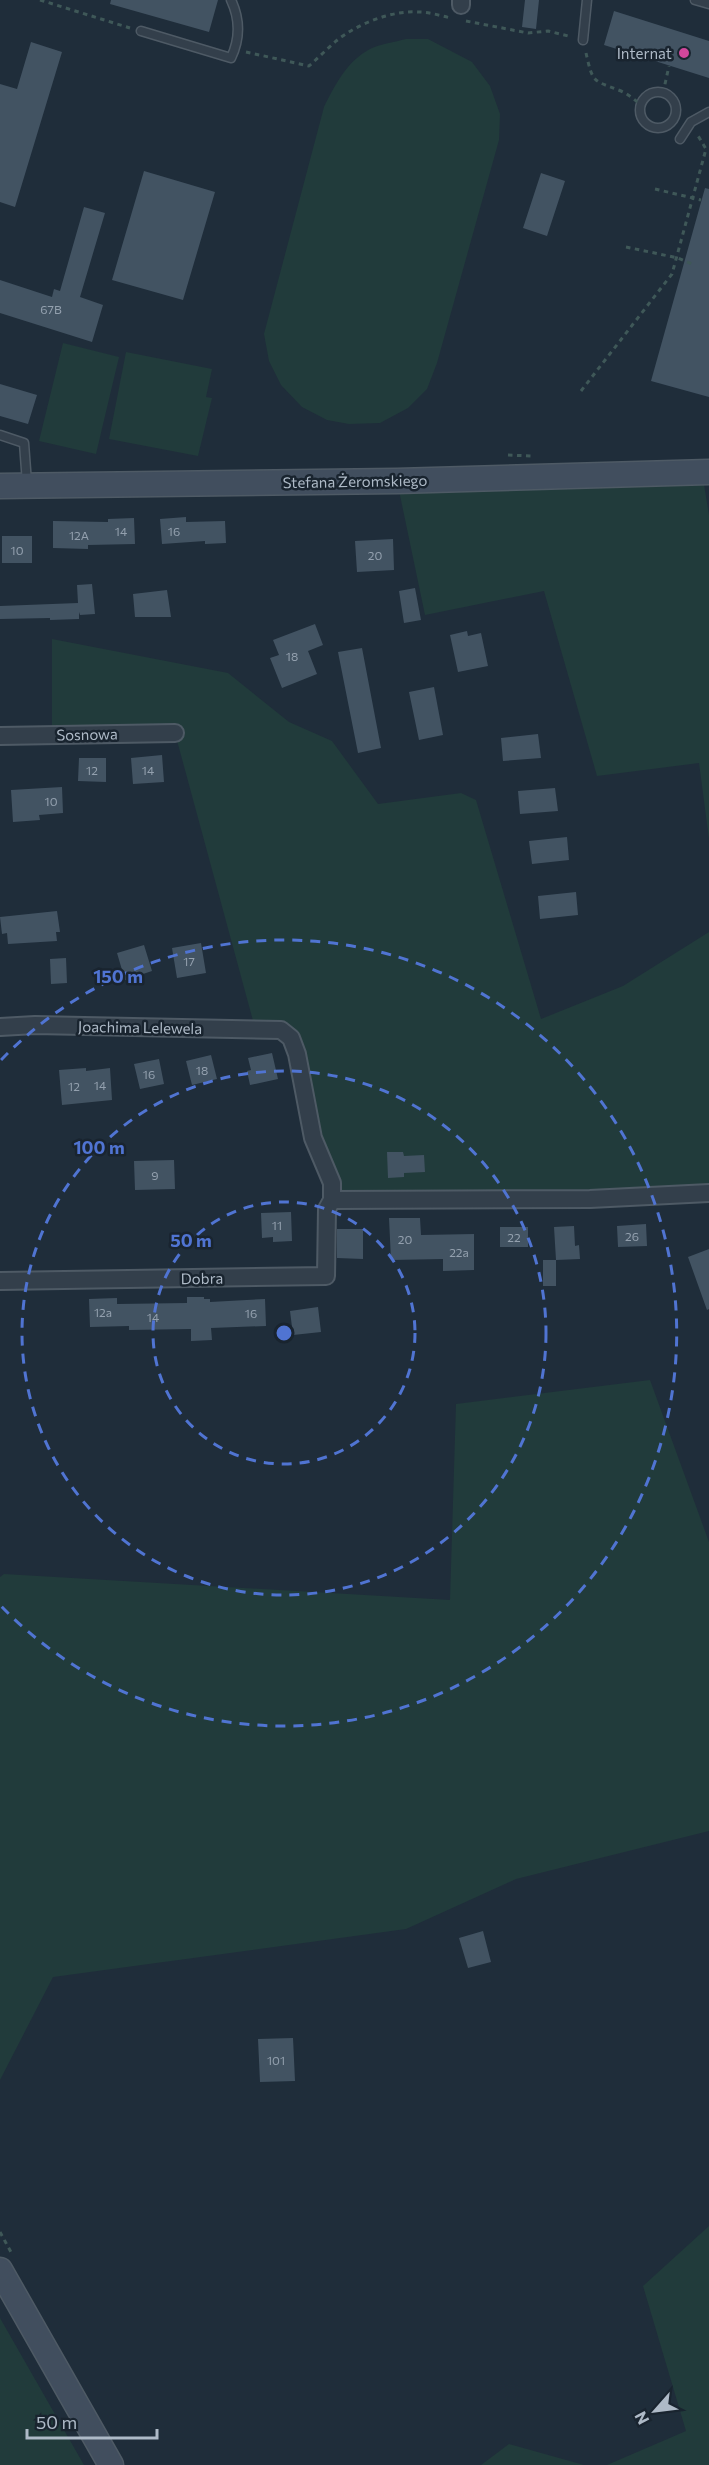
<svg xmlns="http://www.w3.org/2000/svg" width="709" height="2465" viewBox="0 0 709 2465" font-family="Commissioner,sans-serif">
  <rect width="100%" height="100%" fill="#1f2d3a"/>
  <path fill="#213b3b" d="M 406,39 L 428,39 L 472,62 L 490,86 L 500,114 L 499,140 L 437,363 L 427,389 L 408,408 L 380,423 L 349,424 L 327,420 L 302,407 L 281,385 L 269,361 L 264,334 L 324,107 C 335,85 347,61 370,49 C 380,44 395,42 406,39 Z
    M 63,343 L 119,357 L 96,454 L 39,441 Z
    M 126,352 L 212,369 L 206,397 L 212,398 L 198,456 L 109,439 Z
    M 702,472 L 709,515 L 709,839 L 699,763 L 597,776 L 544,591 L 425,615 L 397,481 Z
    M 52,639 L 228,673 L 289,722 L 332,741 L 378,804 L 461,793 L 476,800 L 541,1019 L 623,986 L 709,932 L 709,1193 L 332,1200 L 291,1038 L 255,1028 L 175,733 L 52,735 Z
    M 650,1380 L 709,1542 L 709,1831 L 516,1879 L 406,1929 L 53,1977 L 0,2080 L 0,1577 L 4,1574 L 450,1600 L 456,1404 Z
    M 709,2226 L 709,2465 L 607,2465 L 686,2431 L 643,2286 Z
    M 0,2318 L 84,2465 L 0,2465 Z
    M 509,2444 L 584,2465 L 481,2465 Z"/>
  <path fill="#425362" d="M 111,0 L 218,0 L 209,32 L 110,4 Z
    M 525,0 L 539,0 L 536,29 L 522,27 Z
    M 614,11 L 709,41 L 709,78 L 604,45 Z
    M 31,42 L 62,52 L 15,207 L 0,202 L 0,84 L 17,89 Z
    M 144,171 L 215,192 L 183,300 L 112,280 Z
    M 541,173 L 565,181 L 547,236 L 523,228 Z
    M 705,188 L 709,189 L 709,397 L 651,381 Z
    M 84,207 L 105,213 L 80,297 L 103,305 L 92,342 L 0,313 L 0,280 L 52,297 L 54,289 L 60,291 Z
    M 0,384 L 37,395 L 28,424 L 0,416 Z
    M 186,517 L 186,522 L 225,521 L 226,543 L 205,544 L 205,541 L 162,544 L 160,519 Z
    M 134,518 L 135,544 L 88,545 L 88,549 L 53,548 L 53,521 L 108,522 L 108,519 Z
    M 2,536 L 32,536 L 32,563 L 2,563 Z
    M 393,539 L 394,570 L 357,572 L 355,541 Z
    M 92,584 L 95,614 L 80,615 L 79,612 L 79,619 L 50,620 L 50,618 L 0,619 L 0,606 L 78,603 L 77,585 Z
    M 415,588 L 421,620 L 404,623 L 399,591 Z
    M 167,590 L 171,617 L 135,617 L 133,594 Z
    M 315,624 L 323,645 L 308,651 L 317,674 L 282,688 L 270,658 L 279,655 L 273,640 Z
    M 467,631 L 468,636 L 481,633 L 488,666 L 458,672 L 450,635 Z
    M 362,648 L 381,748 L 358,753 L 338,652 Z
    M 434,687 L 443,735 L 419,740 L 409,692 Z
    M 538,734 L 541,758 L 503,761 L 501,738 Z
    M 162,755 L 164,782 L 133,784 L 131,758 Z
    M 79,758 L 106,758 L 106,782 L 78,781 Z
    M 62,787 L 63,813 L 39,815 L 40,820 L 13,822 L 11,790 Z
    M 555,788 L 558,811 L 520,814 L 518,791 Z
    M 567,837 L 569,860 L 532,864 L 529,841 Z
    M 576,892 L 578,915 L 540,919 L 538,896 Z
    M 57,911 L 60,932 L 56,932 L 57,941 L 8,944 L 7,933 L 2,934 L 0,917 Z
    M 201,943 L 206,973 L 177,978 L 172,948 Z
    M 144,945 L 152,971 L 125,980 L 117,953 Z
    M 66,958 L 67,983 L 51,984 L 50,959 Z
    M 272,1053 L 278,1079 L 250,1085 L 247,1071 L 251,1070 L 248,1058 Z
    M 211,1055 L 217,1079 L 192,1085 L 186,1061 Z
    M 159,1059 L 164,1084 L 140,1089 L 134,1064 Z
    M 86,1068 L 86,1071 L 110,1068 L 112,1100 L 62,1105 L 59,1070 Z
    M 387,1152 L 403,1152 L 404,1156 L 424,1155 L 425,1172 L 404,1173 L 404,1177 L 388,1178 Z
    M 174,1160 L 175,1189 L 135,1190 L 134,1161 Z
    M 291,1212 L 292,1241 L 273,1242 L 273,1237 L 262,1238 L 261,1213 Z
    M 389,1218 L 420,1218 L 421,1235 L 474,1234 L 474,1270 L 443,1271 L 443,1259 L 391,1260 Z
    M 646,1224 L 647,1246 L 618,1247 L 617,1226 Z
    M 574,1226 L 575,1246 L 579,1245 L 580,1259 L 556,1260 L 554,1227 Z
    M 500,1227 L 528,1227 L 528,1247 L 500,1247 Z
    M 337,1229 L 363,1229 L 363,1259 L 337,1258 Z
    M 709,1249 L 709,1309 L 707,1310 L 688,1257 Z
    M 543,1260 L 556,1260 L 556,1286 L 543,1286 Z
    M 187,1297 L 204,1297 L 204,1299 L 210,1299 L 210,1302 L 265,1299 L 266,1326 L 211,1328 L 212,1340 L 191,1341 L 191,1329 L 129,1330 L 129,1326 L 90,1327 L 89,1299 L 117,1298 L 117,1304 L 187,1303 Z
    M 318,1307 L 321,1332 L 293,1335 L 290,1311 Z
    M 483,1931 L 491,1962 L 468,1968 L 459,1938 Z
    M 293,2038 L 295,2081 L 260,2082 L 258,2039 Z"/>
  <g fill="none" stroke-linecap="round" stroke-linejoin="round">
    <g stroke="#4e5a65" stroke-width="11">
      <path id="lane" d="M 695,0 L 709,4
        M 141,31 L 231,58 C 240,39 240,19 231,0
        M 583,40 L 587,0
        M640 110a18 18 0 1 1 36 0a18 18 0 1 1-36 0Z
        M 680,139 L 691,122 L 709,112
        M 0,435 L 24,443 L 27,483"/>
    </g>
    <g stroke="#4e5a65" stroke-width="20">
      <path id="street" d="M 461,5 L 461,0
        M 0,736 L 175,733
        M 0,1027 L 35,1025 L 281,1030 L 291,1038 L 297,1054 L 313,1138 L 332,1183 L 332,1200 L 327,1209 L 326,1276 L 0,1281
        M 332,1200 L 590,1199 L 709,1193"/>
    </g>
    <g stroke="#4e5a65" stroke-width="27">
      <path id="secondary" d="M 0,486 L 397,481 L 709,472
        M 0,2270 L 111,2465"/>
    </g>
    <path stroke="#3f5858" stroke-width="3" stroke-dasharray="4.5 4.5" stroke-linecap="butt" d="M 40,0 L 130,28
      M 466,21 L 528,33 L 548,31 L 572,37
      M 246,52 L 309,66 C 318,58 327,49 336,41 C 357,24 392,10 419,12 C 430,12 441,16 451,18
      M 586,53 C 593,84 593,80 621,91 C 628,94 635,100 641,105
      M 663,93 L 669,66
      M 655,189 L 701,200
      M 626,247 L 678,258 L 692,264
      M 581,391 L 672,274 L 706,149 L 697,134
      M 508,455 L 531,456
      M 0,2232 L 12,2254"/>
    <use href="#lane" stroke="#333f4b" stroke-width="8"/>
    <use href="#street" stroke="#333f4b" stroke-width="16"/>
    <use href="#secondary" stroke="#414e5e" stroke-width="24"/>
  </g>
  <g fill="none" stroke="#5074d2" stroke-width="3" stroke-dasharray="10 8">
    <circle cx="284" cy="1333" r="131"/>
    <circle cx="284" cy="1333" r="262"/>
    <path d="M1 1060A393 393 0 1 1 1 1606"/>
  </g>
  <circle fill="#d1479c" stroke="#19242f" stroke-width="2" cx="684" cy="53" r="6"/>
  <g text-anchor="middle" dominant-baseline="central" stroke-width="5" stroke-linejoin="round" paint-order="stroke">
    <g font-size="12" fill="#93a0ae">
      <text x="51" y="309">67B</text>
      <text x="121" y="531">14</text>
      <text x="174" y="531">16</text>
      <text x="79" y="535">12A</text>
      <text x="17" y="550">10</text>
      <text x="375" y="555">20</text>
      <text x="292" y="656">18</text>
      <text x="92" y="770">12</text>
      <text x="148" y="770">14</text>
      <text x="51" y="801">10</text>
      <text x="189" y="961">17</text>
      <text x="202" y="1070">18</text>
      <text x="149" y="1074">16</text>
      <text x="100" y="1085">14</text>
      <text x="74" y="1086">12</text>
      <text x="155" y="1175">9</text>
      <text x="277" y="1225">11</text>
      <text x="632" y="1236">26</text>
      <text x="514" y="1237">22</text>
      <text x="405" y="1239">20</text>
      <text x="459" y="1252">22a</text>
      <text x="103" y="1312">12a</text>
      <text x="251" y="1313">16</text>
      <text x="153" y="1317">14</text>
      <text x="276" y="2060">101</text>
    </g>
    <g font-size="15" fill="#aebac7" stroke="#19242f" text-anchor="end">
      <text x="672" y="53">Internat</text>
    </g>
    <g font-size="15" fill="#aebac7" stroke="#19242f">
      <text transform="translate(355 481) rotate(-1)">Stefana Żeromskiego</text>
      <text transform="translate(87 734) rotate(-1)">Sosnowa</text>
      <text transform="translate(140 1027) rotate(1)">Joachima Lelewela</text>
      <text transform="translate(202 1278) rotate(-1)">Dobra</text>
    </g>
  </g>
  <circle cx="284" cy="1333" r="9" fill="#5074d2" stroke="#19242f" stroke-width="3"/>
  <g font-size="18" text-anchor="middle" font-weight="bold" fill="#5074d2" stroke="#19242f" stroke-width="5" stroke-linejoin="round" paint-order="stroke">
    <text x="118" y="983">150 m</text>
    <text x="99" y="1154">100 m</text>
    <text x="191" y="1247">50 m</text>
  </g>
  <g transform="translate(655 2411) rotate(242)" stroke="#19242f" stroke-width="4.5" paint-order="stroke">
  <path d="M0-4.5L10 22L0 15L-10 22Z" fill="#aebac7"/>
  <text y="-9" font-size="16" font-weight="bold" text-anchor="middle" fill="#aebac7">N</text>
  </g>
  <path d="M27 2429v9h130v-9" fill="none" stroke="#aebac7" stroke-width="3"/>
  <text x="36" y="2429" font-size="18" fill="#aebac7" stroke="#19242f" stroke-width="4.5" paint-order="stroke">50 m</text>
</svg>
